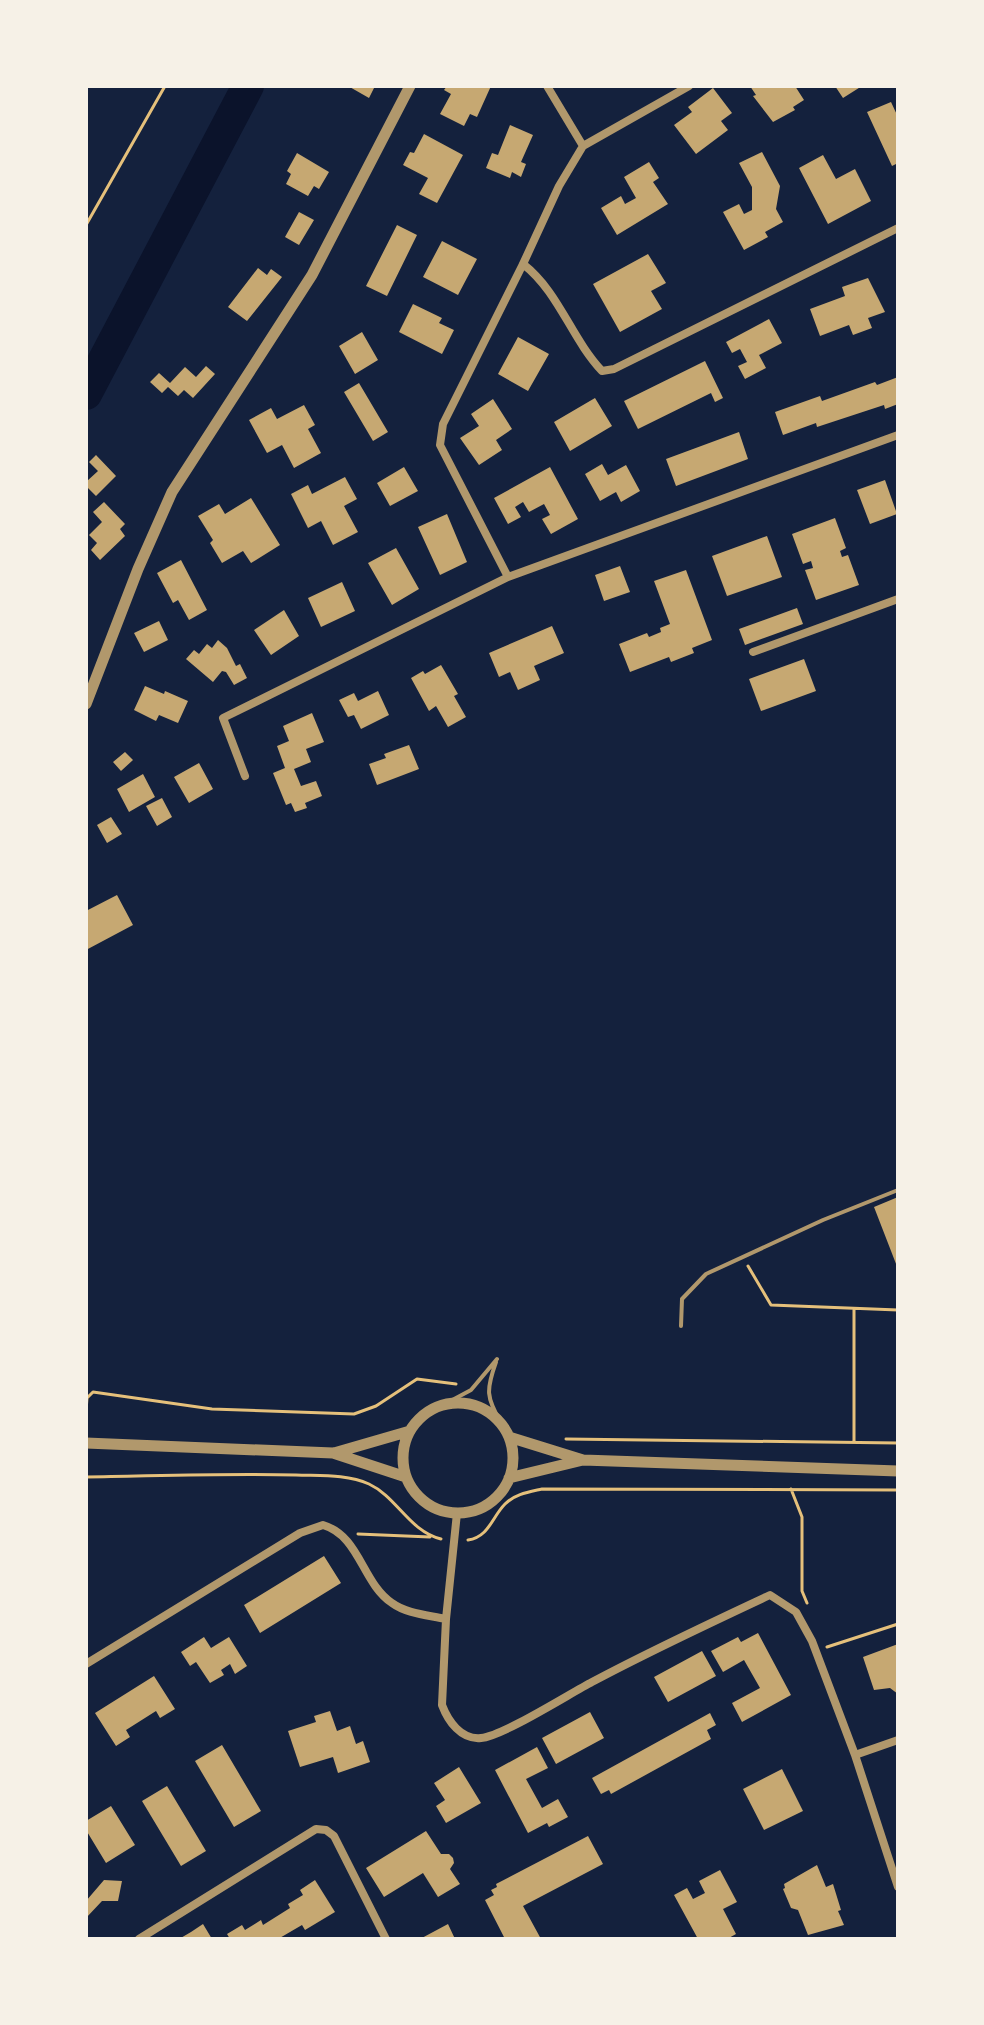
<svg xmlns="http://www.w3.org/2000/svg" width="984" height="2025" viewBox="0 0 984 2025" font-family="'Source Serif 4',serif">
  <rect width="100%" height="100%" fill="#14213d"/>
  <g fill="none" stroke-linecap="round" stroke-linejoin="round">
    <path stroke="#0b132b" stroke-width="32" d="M 86,394 L 248,86"/>
  </g>
  <path fill="#c6a872" d="M 348,86 L 375,86 L 369,98 Z
    M 447,86 L 491,86 L 477,117 L 470,114 L 464,126 L 440,114 L 451,94 L 444,90 Z
    M 750,86 L 795,86 L 804,100 L 793,107 L 795,110 L 773,122 L 753,96 L 756,95 Z
    M 835,86 L 862,86 L 843,98 Z
    M 713,88 L 732,113 L 721,121 L 728,130 L 696,154 L 674,125 L 692,112 L 688,107 Z
    M 891,102 L 898,117 L 898,163 L 892,166 L 867,112 Z
    M 510,125 L 533,135 L 521,162 L 526,164 L 521,177 L 512,172 L 510,178 L 486,168 L 492,153 L 498,155 Z
    M 424,134 L 463,155 L 437,203 L 419,194 L 428,178 L 403,165 L 410,152 L 414,153 Z
    M 762,152 L 780,186 L 776,209 L 783,222 L 765,232 L 768,237 L 744,250 L 723,212 L 739,204 L 744,214 L 752,210 L 752,187 L 739,163 Z
    M 297,153 L 329,172 L 319,189 L 314,186 L 308,196 L 286,184 L 291,174 L 287,171 Z
    M 823,155 L 836,179 L 855,169 L 871,201 L 828,224 L 799,168 Z
    M 649,162 L 659,178 L 653,182 L 668,204 L 617,235 L 601,208 L 621,196 L 625,204 L 636,198 L 624,177 Z
    M 299,212 L 314,220 L 299,245 L 285,237 Z
    M 397,225 L 417,235 L 387,296 L 366,286 Z
    M 442,241 L 477,259 L 458,295 L 423,277 Z
    M 648,254 L 666,283 L 651,291 L 662,309 L 620,332 L 593,284 Z
    M 258,268 L 267,275 L 271,269 L 282,277 L 247,321 L 228,307 Z
    M 868,278 L 885,312 L 868,318 L 872,328 L 853,335 L 849,325 L 820,336 L 810,309 L 845,296 L 842,287 Z
    M 413,304 L 442,318 L 439,323 L 454,330 L 442,354 L 399,332 Z
    M 769,319 L 782,343 L 759,355 L 766,368 L 745,379 L 738,366 L 747,362 L 740,349 L 732,353 L 726,342 Z
    M 362,332 L 378,360 L 355,374 L 339,346 Z
    M 518,337 L 549,354 L 528,391 L 498,374 Z
    M 705,361 L 723,398 L 715,402 L 711,393 L 638,429 L 624,401 Z
    M 206,366 L 215,374 L 193,398 L 184,390 L 178,396 L 168,387 L 162,393 L 150,382 L 159,373 L 170,383 L 185,367 L 196,377 Z
    M 898,377 L 898,404 L 885,409 L 884,405 L 817,427 L 816,423 L 783,435 L 775,412 L 820,396 L 822,401 L 875,382 L 877,385 Z
    M 359,383 L 388,432 L 373,441 L 344,392 Z
    M 595,398 L 612,426 L 570,451 L 554,422 Z
    M 493,399 L 512,429 L 496,440 L 502,450 L 479,465 L 460,438 L 479,426 L 471,414 Z
    M 304,405 L 315,425 L 308,429 L 321,453 L 294,468 L 282,445 L 267,453 L 249,420 L 271,408 L 277,419 Z
    M 739,432 L 748,459 L 676,486 L 666,459 Z
    M 96,455 L 116,476 L 96,496 L 86,486 L 86,482 L 98,471 L 89,462 Z
    M 602,464 L 608,475 L 626,465 L 640,491 L 621,502 L 616,492 L 600,501 L 585,474 Z
    M 404,467 L 418,491 L 390,506 L 377,483 Z
    M 550,467 L 578,519 L 551,534 L 542,519 L 550,515 L 544,504 L 529,512 L 523,502 L 515,507 L 521,517 L 508,524 L 494,498 Z
    M 345,477 L 357,499 L 344,506 L 358,532 L 333,545 L 321,521 L 308,528 L 291,494 L 308,485 L 312,494 Z
    M 885,480 L 897,514 L 870,524 L 857,490 Z
    M 251,498 L 280,545 L 251,563 L 243,551 L 222,563 L 210,543 L 213,540 L 198,516 L 219,504 L 225,514 Z
    M 104,502 L 125,524 L 120,529 L 125,536 L 100,560 L 91,550 L 97,543 L 89,535 L 102,522 L 93,512 Z
    M 447,514 L 467,562 L 440,575 L 418,527 Z
    M 835,518 L 846,548 L 840,551 L 842,557 L 848,555 L 859,585 L 816,600 L 805,570 L 813,568 L 811,561 L 803,564 L 792,534 Z
    M 767,536 L 782,577 L 727,596 L 712,556 Z
    M 396,548 L 419,589 L 392,605 L 368,563 Z
    M 181,560 L 207,610 L 189,620 L 178,600 L 173,603 L 157,573 Z
    M 620,566 L 630,592 L 604,601 L 595,575 Z
    M 686,570 L 712,640 L 692,648 L 694,653 L 671,662 L 669,657 L 630,672 L 619,644 L 647,633 L 649,637 L 661,632 L 660,628 L 670,624 L 654,581 Z
    M 342,582 L 355,611 L 321,627 L 308,598 Z
    M 797,608 L 803,624 L 745,645 L 739,629 Z
    M 284,610 L 299,636 L 271,655 L 254,630 Z
    M 159,621 L 168,640 L 144,652 L 134,633 Z
    M 552,626 L 564,653 L 534,666 L 540,680 L 518,690 L 510,672 L 499,677 L 489,653 Z
    M 218,640 L 227,648 L 236,666 L 240,664 L 247,678 L 234,685 L 226,672 L 222,671 L 213,682 L 186,659 L 194,650 L 199,654 L 207,644 L 212,648 Z
    M 804,659 L 816,691 L 761,711 L 749,679 Z
    M 441,665 L 458,694 L 454,696 L 466,717 L 448,727 L 436,706 L 429,711 L 411,678 L 423,671 L 425,674 Z
    M 145,686 L 164,694 L 165,691 L 188,701 L 178,723 L 159,715 L 156,721 L 134,710 Z
    M 378,691 L 389,715 L 361,729 L 354,715 L 348,717 L 339,700 L 354,693 L 358,701 Z
    M 312,713 L 324,742 L 306,749 L 311,762 L 294,769 L 301,786 L 316,781 L 322,796 L 305,803 L 307,808 L 295,812 L 291,803 L 286,805 L 273,773 L 285,768 L 277,746 L 289,741 L 283,726 Z
    M 409,745 L 419,769 L 377,785 L 369,764 L 386,758 L 384,754 Z
    M 125,752 L 133,760 L 121,771 L 113,762 Z
    M 199,763 L 213,789 L 189,803 L 174,777 Z
    M 143,774 L 155,797 L 129,812 L 117,789 Z
    M 162,798 L 172,817 L 157,826 L 146,806 Z
    M 111,817 L 122,834 L 107,843 L 97,825 Z
    M 117,895 L 133,925 L 86,950 L 86,911 Z
    M 898,1197 L 898,1269 L 874,1207 Z
    M 324,1556 L 341,1583 L 260,1633 L 244,1605 Z
    M 758,1633 L 791,1695 L 742,1722 L 732,1703 L 760,1688 L 744,1660 L 723,1672 L 711,1651 L 738,1637 L 741,1642 Z
    M 204,1637 L 211,1648 L 229,1637 L 247,1666 L 235,1674 L 230,1664 L 221,1670 L 224,1675 L 210,1683 L 196,1662 L 190,1666 L 181,1652 Z
    M 898,1644 L 898,1694 L 890,1688 L 874,1690 L 863,1657 Z
    M 702,1651 L 716,1676 L 668,1702 L 654,1677 Z
    M 154,1676 L 175,1709 L 160,1718 L 156,1711 L 126,1730 L 130,1737 L 116,1746 L 95,1713 Z
    M 330,1711 L 337,1731 L 350,1726 L 356,1744 L 363,1741 L 370,1762 L 338,1773 L 333,1757 L 300,1767 L 288,1731 L 316,1722 L 314,1716 Z
    M 590,1712 L 604,1738 L 556,1764 L 542,1738 Z
    M 710,1713 L 716,1725 L 707,1730 L 711,1739 L 611,1794 L 609,1790 L 601,1794 L 592,1778 Z
    M 222,1745 L 261,1811 L 234,1827 L 195,1761 Z
    M 537,1747 L 548,1768 L 526,1779 L 542,1808 L 558,1799 L 568,1817 L 549,1827 L 547,1823 L 528,1833 L 495,1770 Z
    M 459,1767 L 481,1803 L 446,1823 L 436,1806 L 445,1800 L 434,1783 Z
    M 782,1769 L 803,1811 L 764,1830 L 743,1789 Z
    M 167,1786 L 206,1851 L 181,1866 L 142,1801 Z
    M 111,1806 L 135,1845 L 106,1863 L 86,1830 L 86,1821 Z
    M 426,1831 L 441,1854 L 449,1854 L 453,1858 L 454,1863 L 450,1869 L 460,1884 L 438,1897 L 423,1873 L 384,1897 L 366,1868 Z
    M 588,1836 L 603,1864 L 523,1906 L 541,1939 L 505,1939 L 485,1900 L 494,1895 L 491,1890 L 497,1887 L 496,1884 Z
    M 817,1865 L 826,1887 L 833,1884 L 841,1910 L 838,1911 L 844,1925 L 808,1935 L 798,1910 L 791,1908 L 783,1889 L 785,1888 L 784,1884 Z
    M 720,1870 L 737,1902 L 723,1909 L 736,1934 L 727,1939 L 698,1939 L 674,1895 L 687,1888 L 693,1899 L 705,1893 L 699,1881 Z
    M 104,1880 L 122,1881 L 118,1901 L 102,1901 L 86,1918 L 86,1901 Z
    M 315,1880 L 335,1912 L 305,1930 L 302,1925 L 278,1939 L 230,1939 L 227,1934 L 242,1925 L 245,1930 L 261,1920 L 263,1925 L 290,1908 L 288,1904 L 303,1895 L 300,1890 Z
    M 203,1924 L 212,1939 L 179,1939 L 191,1932 Z
    M 448,1924 L 455,1939 L 420,1939 Z"/>
  <g fill="none" stroke-linecap="round" stroke-linejoin="round">
    <path stroke="#e5c07b" stroke-width="3" d="M 86,225 L 165,86
      M 748,1266 L 771,1305 L 898,1310
      M 86,1411 L 87,1398 L 93,1392 L 212,1409 L 354,1414 L 376,1406 L 417,1379 L 456,1384
      M 566,1439 L 898,1443
      M 854,1442 L 854,1310
      M 86,1477 C 156,1476 226,1473 296,1475 C 319,1476 347,1474 369,1484 C 397,1497 409,1531 441,1539
      M 791,1489 L 802,1517 L 802,1591 L 807,1603
      M 358,1534 L 430,1537
      M 468,1540 C 489,1537 492,1517 505,1504 C 515,1494 529,1492 542,1489 L 898,1490
      M 827,1647 L 898,1624"/>
    <path stroke="#b1986c" stroke-width="4" d="M 681,1326 L 682,1299 L 706,1274 L 823,1220 L 898,1190
      M 496,1362 C 486,1390 486,1397 501,1423
      M 443,1405 L 471,1390 L 497,1359"/>
    <path stroke="#b1986c" stroke-width="8" d="M 547,86 L 583,146
      M 523,264 C 559,292 571,338 602,371 L 614,369 L 898,228
      M 508,577 L 440,445 L 443,424 L 523,264 L 559,186 L 583,146 L 689,86
      M 753,652 L 898,599
      M 245,776 L 223,718 L 508,577 L 898,435
      M 446,1619 L 457,1513
      M 86,1664 L 300,1533 L 323,1525 C 360,1536 362,1583 392,1603 C 407,1614 428,1615 446,1619 L 442,1705 C 448,1721 461,1740 481,1738 C 503,1736 569,1694 592,1682 C 650,1651 710,1623 770,1595 L 796,1612 L 812,1641 L 855,1755 L 898,1887
      M 855,1755 L 898,1740
      M 139,1939 L 316,1829 L 326,1830 L 334,1836 L 386,1939"/>
    <path stroke="#b1986c" stroke-width="11" d="M 86,704 L 138,569 L 172,492 L 312,275 L 410,86
      M403 1458a55 55 0 1 1 110 0a55 55 0 1 1-110 0Z
      M 509,1437 L 583,1460 L 898,1471
      M 86,1443 L 333,1453 L 406,1477
      M 334,1453 L 410,1431
      M 509,1478 L 583,1460"/>
  </g>
  <rect width="984" height="2025" fill="none" stroke="#f6f1e7" stroke-width="176"/>
</svg>
